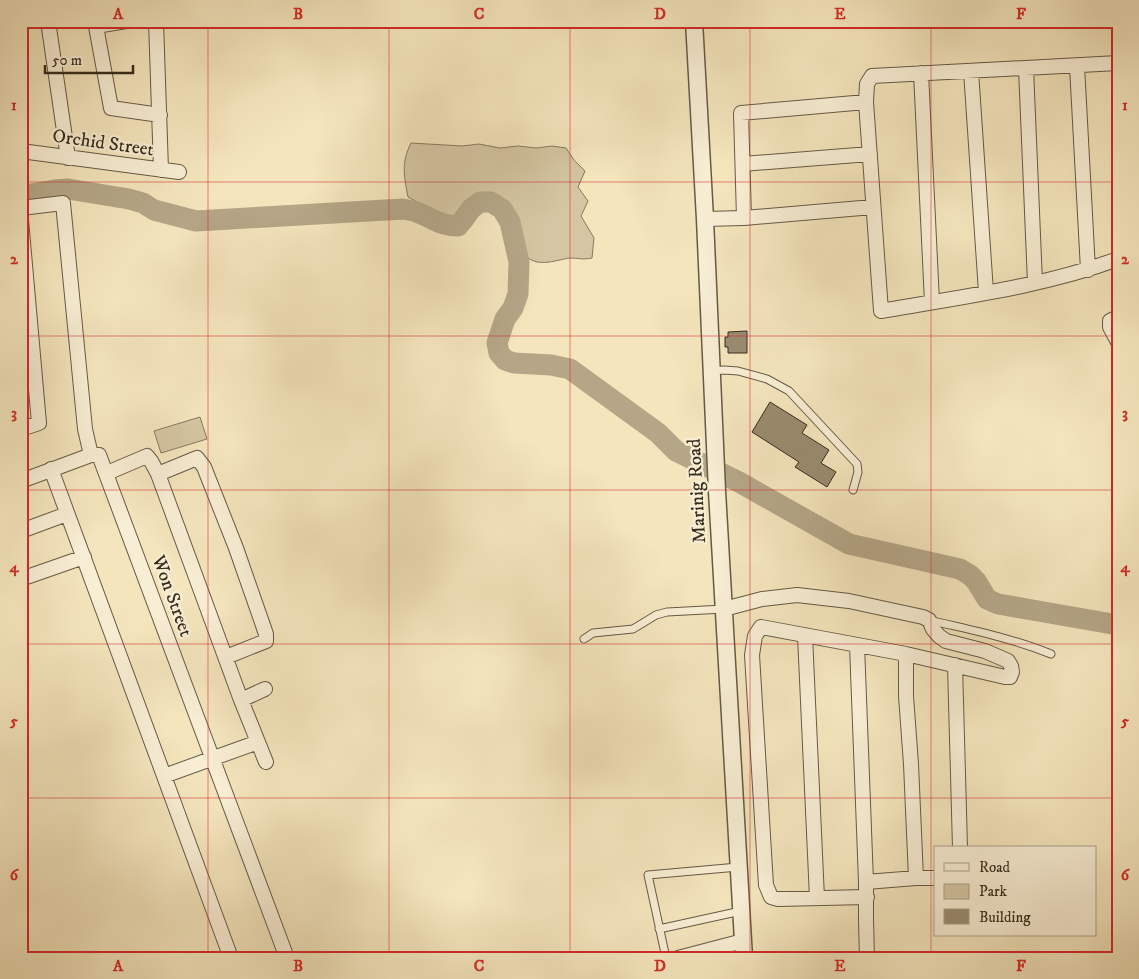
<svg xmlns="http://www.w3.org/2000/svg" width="1139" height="979" viewBox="0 0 1139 979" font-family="'IM FELL DW Pica',serif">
  <rect width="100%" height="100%" fill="#f4e5bd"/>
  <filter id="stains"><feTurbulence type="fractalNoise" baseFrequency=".004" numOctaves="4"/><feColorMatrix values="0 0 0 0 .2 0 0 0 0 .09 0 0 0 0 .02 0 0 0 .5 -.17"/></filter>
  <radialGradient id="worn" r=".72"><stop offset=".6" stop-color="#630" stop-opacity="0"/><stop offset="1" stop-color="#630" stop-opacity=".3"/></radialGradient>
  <path fill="#d4c6a2" stroke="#867960" d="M 411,143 L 462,146 L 479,144 L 500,148 L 518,146 L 536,148 L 552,146 L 566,148 L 574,160 L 585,171 L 578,187 L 588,201 L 581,216 L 594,238 L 592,258 C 583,260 578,258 570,258 C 556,260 538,268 526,256 C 519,248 522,228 518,218 C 517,215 514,212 511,209 C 501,197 492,192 475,194 L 455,217 L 450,220 L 408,197 C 404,176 401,163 411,143 Z
    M 200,417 L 207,439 L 161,453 L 154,431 Z"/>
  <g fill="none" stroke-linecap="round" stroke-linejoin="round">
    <path stroke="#b4a687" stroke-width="21" d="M 21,196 L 54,190 L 68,189 L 129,199 L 143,203 L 154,210 L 196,221 L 403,209 C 409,210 414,211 419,213 C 434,219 441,226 458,226 L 463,220 L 471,209 L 480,202 L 491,202 L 502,209 L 510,222 L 519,262 L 518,294 L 513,308 L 505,319 L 497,343 L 499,353 L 505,360 L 514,363 L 551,365 L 570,369 L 658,433 L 676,451 L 739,482 L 849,544 L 960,569 L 970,575 L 976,581 L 987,599 L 998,604 L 1118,625"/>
  </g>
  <path fill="#998c70" stroke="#372c1d" d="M 747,331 L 747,353 L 728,353 L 728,347 L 725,347 L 725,337 L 728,337 L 728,332 Z
    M 770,402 L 807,425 L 802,433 L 829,450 L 821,463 L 836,472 L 827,487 L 795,467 L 799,462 L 752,432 Z"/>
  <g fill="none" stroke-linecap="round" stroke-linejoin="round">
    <g stroke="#665a45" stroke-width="9">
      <path id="service" d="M 712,371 L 724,370 L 738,371 L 767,379 L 789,391 L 857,464 L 858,472 L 853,490
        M 929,620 C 970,630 1012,638 1051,654
        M 584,639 L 593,633 L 633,629 L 656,615 L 667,612 L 724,609
        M 659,929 L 741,911
        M 666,958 L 648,875 L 738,867"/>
    </g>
    <g stroke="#665a45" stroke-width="16">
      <path id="minor" d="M 48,21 L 68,158
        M 95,21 L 111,108 L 160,115
        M 156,21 L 161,170
        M 96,26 L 126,21
        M 1118,63 L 872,76 L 867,84 L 866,102 L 881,311 C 960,297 1042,287 1118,259
        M 1077,66 L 1088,270
        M 1026,68 L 1035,283
        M 971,71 L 986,292
        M 921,73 L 932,302
        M 21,151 L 179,172
        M 743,164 L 870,154
        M 21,208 L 63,203 L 85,429 L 91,455
        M 744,218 L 741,113 L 866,102
        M 705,219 L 744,218 L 873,207
        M 21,220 L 39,423 L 21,429
        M 1118,317 L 1110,321 L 1110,327 L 1118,342
        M 51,469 L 231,958
        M 107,473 L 147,456 L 151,461 L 158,474 L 241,700 L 266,762
        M 158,474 L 197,458 L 204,467 L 236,548 L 266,634 L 266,641 L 226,657
        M 21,481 L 91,455 L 99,455 L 287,958
        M 21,531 L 67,514
        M 21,579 L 84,557
        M 724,609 L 762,599 L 797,595 L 849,601 L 923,617 L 929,620 L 933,629 L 939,636 L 946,641 L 985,651 L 1008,661 L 1011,666 L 1012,672 L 1010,677 L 1005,677 L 906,654 L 761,627 L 755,636 L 752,655 L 766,885 L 771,897 L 778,899 L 867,897
        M 805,636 L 817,898
        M 857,645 L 866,882 L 866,920 L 867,958
        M 906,654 L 906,696 L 911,764 L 916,878
        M 955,665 L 960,848
        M 241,700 L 265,689
        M 164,776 L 258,742
        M 866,882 L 916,878 L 935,878
        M 678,958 L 743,941"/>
    </g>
    <g stroke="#665a45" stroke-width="19">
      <path id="tertiary" d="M 694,21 L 705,219 L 717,491 L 744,958"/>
    </g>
    <use href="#service" stroke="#f8eed4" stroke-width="7"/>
    <use href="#minor" stroke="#f8eed4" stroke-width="14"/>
    <use href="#tertiary" stroke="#f8eed4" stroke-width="16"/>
  </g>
  <path fill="none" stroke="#d62828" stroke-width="1" stroke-opacity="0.55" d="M 208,21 L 208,958M 389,21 L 389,958M 570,21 L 570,958M 750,21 L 750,958M 931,21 L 931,958M 21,182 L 1118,182M 21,336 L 1118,336M 21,490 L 1118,490M 21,644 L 1118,644M 21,798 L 1118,798"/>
  <g text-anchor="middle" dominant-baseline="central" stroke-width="4.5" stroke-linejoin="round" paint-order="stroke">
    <g font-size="19" fill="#372c1d" stroke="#f8eed4">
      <text transform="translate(103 143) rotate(8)">Orchid Street</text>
      <text transform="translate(697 491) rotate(-93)">Marinig Road</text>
      <text transform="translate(172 596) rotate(70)">Won Street</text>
    </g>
  </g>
  <rect width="1139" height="979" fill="none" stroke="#f4e5bd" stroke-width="55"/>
  <rect x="934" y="846" width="162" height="90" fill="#f8eed4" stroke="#aba08b"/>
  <rect x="944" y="863" width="25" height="8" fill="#f8eed4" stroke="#aba08b"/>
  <text x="979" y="872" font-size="15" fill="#372c1d">Road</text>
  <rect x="944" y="884" width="25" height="15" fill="#d4c6a2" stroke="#aba08b"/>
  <text x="979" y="896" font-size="15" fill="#372c1d">Park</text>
  <rect x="944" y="909" width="25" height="15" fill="#998c70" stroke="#aba08b"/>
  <text x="979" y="922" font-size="15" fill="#372c1d">Building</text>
  <path d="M45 65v8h88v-8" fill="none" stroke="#372c1d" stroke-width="2.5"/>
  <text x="52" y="65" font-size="15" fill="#372c1d" stroke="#f8eed4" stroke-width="4" paint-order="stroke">50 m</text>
  <rect x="28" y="28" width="1084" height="924" fill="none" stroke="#d62828" stroke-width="2"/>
  <g font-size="16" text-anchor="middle" font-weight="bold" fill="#d62828">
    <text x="118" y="19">A</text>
    <text x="298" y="19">B</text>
    <text x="479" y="19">C</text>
    <text x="660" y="19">D</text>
    <text x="840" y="19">E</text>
    <text x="1021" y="19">F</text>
    <text x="14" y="110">1</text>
    <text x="1125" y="110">1</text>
    <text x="14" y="264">2</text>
    <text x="1125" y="264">2</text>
    <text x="14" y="418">3</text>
    <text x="1125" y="418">3</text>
    <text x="14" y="572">4</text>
    <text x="1125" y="572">4</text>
    <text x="14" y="726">5</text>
    <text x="1125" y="726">5</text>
    <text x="14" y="880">6</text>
    <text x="1125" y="880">6</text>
    <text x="118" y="971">A</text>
    <text x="298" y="971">B</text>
    <text x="479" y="971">C</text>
    <text x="660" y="971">D</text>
    <text x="840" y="971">E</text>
    <text x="1021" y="971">F</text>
  </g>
  <rect width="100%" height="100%" filter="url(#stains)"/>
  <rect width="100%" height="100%" fill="url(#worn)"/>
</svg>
